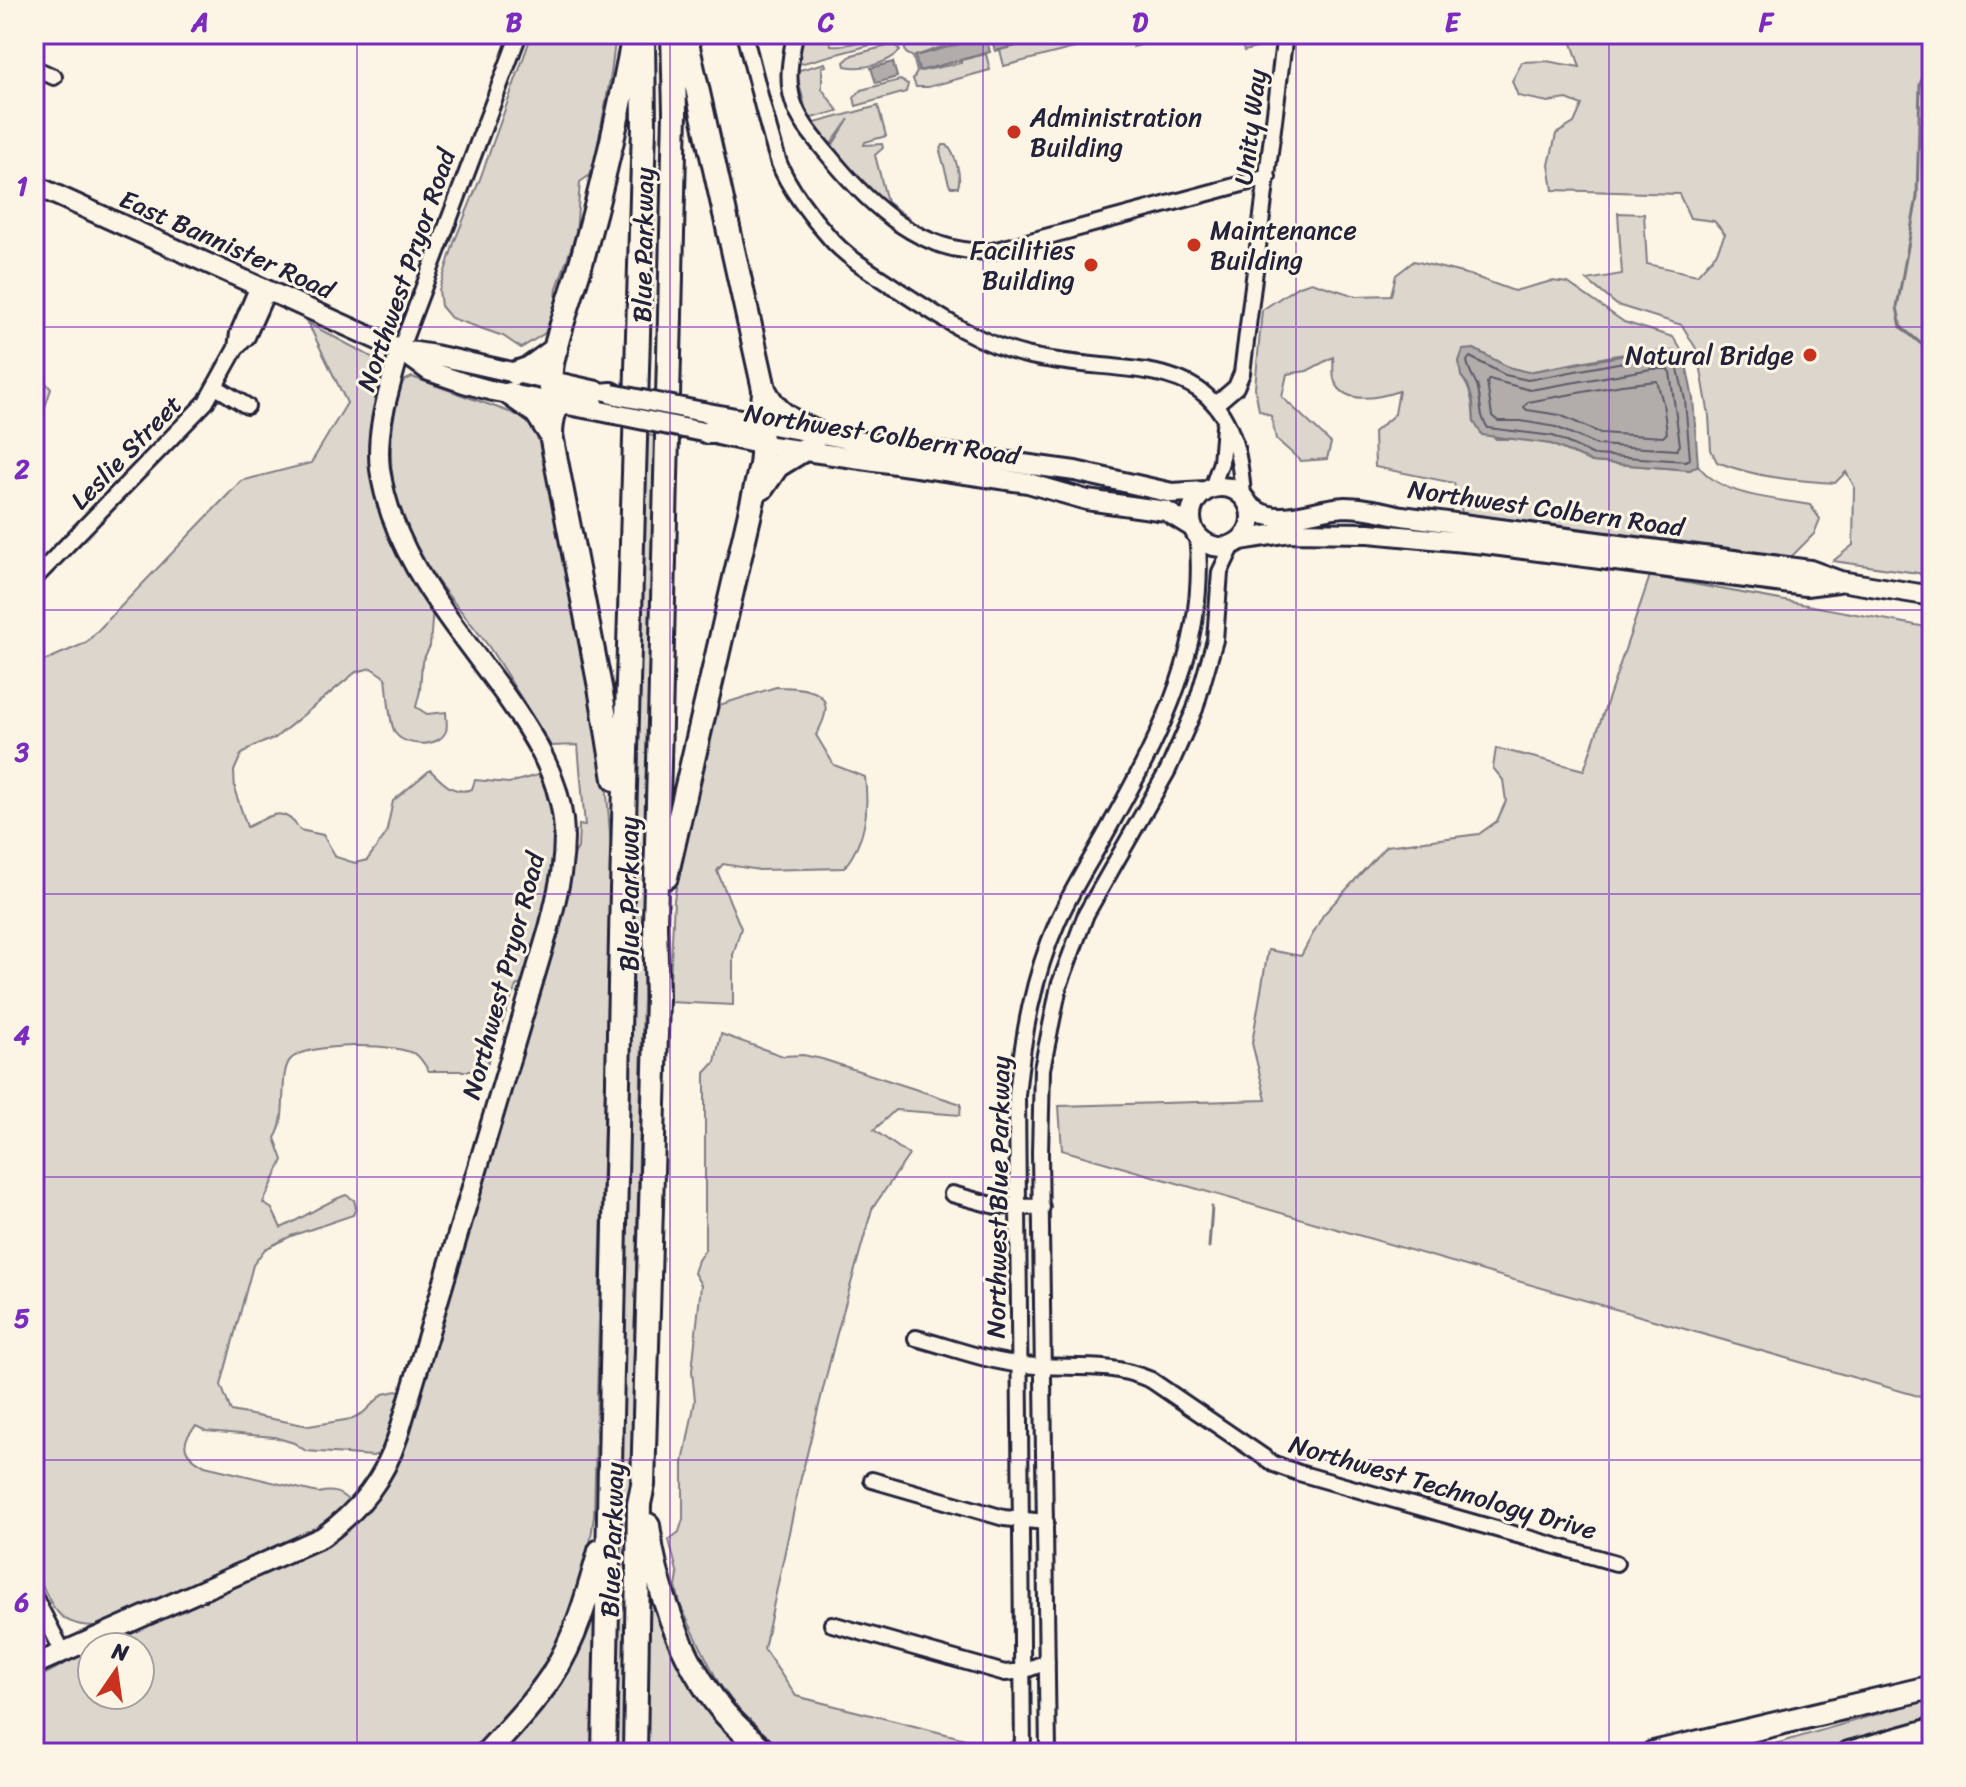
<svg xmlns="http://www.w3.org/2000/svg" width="1966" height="1787" viewBox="0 0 1966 1787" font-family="Sriracha,sans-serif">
  <rect width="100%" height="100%" fill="#fcf5e5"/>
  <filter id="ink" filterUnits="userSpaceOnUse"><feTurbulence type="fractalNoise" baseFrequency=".0125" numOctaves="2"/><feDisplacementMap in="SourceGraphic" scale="16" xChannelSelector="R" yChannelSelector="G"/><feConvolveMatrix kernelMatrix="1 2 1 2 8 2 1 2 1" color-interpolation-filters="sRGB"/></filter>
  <g filter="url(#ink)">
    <path fill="#dcd6cc" stroke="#7f7c84" stroke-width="2" d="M 532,34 L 616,34 L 611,74 L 594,165 L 590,175 L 580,182 L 576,234 L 557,288 L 555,309 L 545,333 L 521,348 L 503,336 L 451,318 L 441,306 L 439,290 L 455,240 L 480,179 Z
      M 801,34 L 829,34 L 831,45 C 854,47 874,35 896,34 L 897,38 L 796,65 L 801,36 L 808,38 Z
      M 932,34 L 981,34 L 982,38 L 956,45 L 955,42 L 916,56 L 920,71 L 961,63 L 961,60 L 986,54 L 990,70 L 928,87 L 916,87 L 913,79 L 917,72 L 913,57 L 906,53 L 904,45 L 905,41 Z
      M 1060,34 L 1074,34 L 1078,47 L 1004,66 L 1000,50 L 1024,44 L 1025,46 Z
      M 1149,34 L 1165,34 L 1166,38 L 1133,47 L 1132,38 Z
      M 1239,34 L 1278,34 L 1276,43 L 1244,51 Z
      M 1569,34 L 1932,34 L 1932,575 L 1833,561 L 1853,545 L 1854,486 L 1846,472 L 1835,483 C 1791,480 1758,478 1717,462 L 1711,450 L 1709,416 L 1698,352 L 1682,325 L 1617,305 L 1587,280 L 1622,274 L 1618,213 L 1644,214 L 1647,264 L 1697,275 L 1716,254 L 1725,234 L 1714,221 L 1690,218 L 1679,194 L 1553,190 L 1549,165 L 1556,134 L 1574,123 L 1582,105 L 1567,99 L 1548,102 L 1518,96 L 1512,81 L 1522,62 L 1546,61 L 1580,67 Z
      M 895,44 L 900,51 C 887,64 863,70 845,66 L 844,62 L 852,55 Z
      M 825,63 L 826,66 L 822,67 L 822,89 L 838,111 L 808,119 L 796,71 Z
      M 900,80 L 908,84 L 906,92 L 856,106 L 854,97 L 861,90 Z
      M 878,106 L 886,136 L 865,142 L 864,145 L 882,144 L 883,148 L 875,155 L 887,202 L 910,219 L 909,222 L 878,201 L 830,149 L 849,119 L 829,147 L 811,124 Z
      M 943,145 L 947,145 C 955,154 962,176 958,187 L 951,187 L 949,184 L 940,151 Z
      M 1414,261 L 1470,275 L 1514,291 L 1552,281 L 1568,283 L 1624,322 L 1673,337 L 1684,354 L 1675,351 L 1617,355 L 1528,372 L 1508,367 L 1474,349 L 1461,376 C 1472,390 1473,405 1474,422 L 1496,439 L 1519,439 L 1551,444 L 1592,462 L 1690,470 L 1698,465 C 1721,497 1773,498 1810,505 L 1820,519 L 1814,534 L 1791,557 L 1462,513 L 1454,483 L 1375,467 L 1374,432 L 1395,414 L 1399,391 C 1381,397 1346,406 1335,382 C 1332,376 1334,364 1333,357 L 1307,371 L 1287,374 L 1282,397 L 1331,443 L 1327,459 L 1301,461 L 1276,439 L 1271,416 L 1259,410 L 1255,388 L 1262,310 L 1297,287 L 1311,282 L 1356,296 L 1391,295 L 1396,275 Z
      M 308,323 L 370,356 L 384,366 L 374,474 L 433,607 L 430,646 L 422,662 L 420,691 L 416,707 L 427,714 L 446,712 C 446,717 448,726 446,731 C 439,749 405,746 396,734 C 389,725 388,691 386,678 L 371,668 L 356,672 L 275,738 L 254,746 L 241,755 L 234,771 L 235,791 L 247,827 C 270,817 282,803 300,830 L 323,835 L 336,857 L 355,863 L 367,860 L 386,834 L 393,801 L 430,770 C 443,782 453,796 472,789 L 475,780 L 509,783 L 538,775 C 580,828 542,923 526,982 L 516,986 L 486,1067 L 477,1071 L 429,1071 C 426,1067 422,1060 418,1056 C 402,1042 305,1042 290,1060 C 278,1075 289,1116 275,1138 L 283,1160 L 263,1203 L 272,1209 L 281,1228 C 304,1218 323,1203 346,1195 L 354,1200 L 356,1208 L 353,1215 L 291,1236 L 265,1249 L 253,1265 L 221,1385 L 231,1411 L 309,1426 L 351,1419 L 363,1413 L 383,1394 L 401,1390 L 385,1447 L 381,1453 L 373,1456 L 306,1451 L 294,1443 L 274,1437 L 206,1431 L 196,1426 C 178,1444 184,1455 205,1466 L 318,1493 C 332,1490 339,1491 349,1501 L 349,1508 L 322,1528 L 275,1551 L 97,1626 C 53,1627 51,1601 34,1567 L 34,665 L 86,643 L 241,481 L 311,463 L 347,403 Z
      M 34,368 L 51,389 L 42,416 L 34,421 Z
      M 412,377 L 529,419 L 542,430 L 604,754 L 611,847 L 594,1516 C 589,1549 586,1587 572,1618 C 550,1670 514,1713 476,1753 L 34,1753 L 34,1680 L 92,1649 L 92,1695 L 140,1695 L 140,1647 L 97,1647 L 226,1591 L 324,1542 L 363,1510 L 499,1131 L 573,856 L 578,848 L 579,825 L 585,826 L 578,745 L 551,746 C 530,713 510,679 489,647 C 467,616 438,587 419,554 C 386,497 385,444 401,382 Z
      M 644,434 L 657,437 L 624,1753 L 612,1753 Z
      M 1650,576 L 1932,628 L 1932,1400 L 1062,1150 L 1059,1106 L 1266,1100 L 1252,1043 L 1268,950 L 1301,956 L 1323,915 L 1386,846 L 1479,834 L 1497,821 L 1506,801 L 1503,780 L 1493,768 L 1496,748 L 1584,770 Z
      M 776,687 C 814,687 841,693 816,735 L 834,765 L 865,777 C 869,812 866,840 844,868 L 759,870 L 723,864 L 717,871 L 741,928 L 733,955 L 733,1005 L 669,1002 L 674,900 L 681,855 L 716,706 Z
      M 721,1034 L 783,1056 L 803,1055 L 822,1059 L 961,1104 L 960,1115 L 895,1110 L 874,1130 L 909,1155 L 872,1209 L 836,1337 L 799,1486 L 764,1649 L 796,1696 L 1001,1748 L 1013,1741 L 1009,1753 L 795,1753 L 772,1743 L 735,1705 L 718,1682 L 681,1607 L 676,1587 L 678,1575 L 669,1540 L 679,1532 L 683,1519 L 683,1463 L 695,1401 L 692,1371 L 701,1285 L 694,1273 L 698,1260 L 705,1250 L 705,1073 L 715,1062 Z
      M 647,1568 L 667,1626 L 755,1753 L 643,1753 Z
      M 596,1600 L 592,1753 L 492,1753 Z
      M 1932,1698 L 1932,1718 L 1814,1753 L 1744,1753 Z"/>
    <path fill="#b2adab" stroke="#78757e" stroke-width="2" d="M 998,34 L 1060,34 L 995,51 L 991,36 Z
      M 986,37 L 990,52 L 919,71 L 915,56 Z
      M 893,62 L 897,77 L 876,83 L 871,68 Z
      M 1474,349 L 1508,367 L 1528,372 L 1650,351 L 1684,354 L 1693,399 L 1698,465 L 1690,470 L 1592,462 L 1551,444 L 1482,435 L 1474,422 L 1473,402 L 1468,385 L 1461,376 L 1459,361 L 1463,350 Z"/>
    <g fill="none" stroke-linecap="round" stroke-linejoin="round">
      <path stroke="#5c5a68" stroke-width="2" d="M 1470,357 L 1505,375 L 1528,380 L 1618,363 L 1651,359 L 1676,360 L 1685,400 L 1690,459 L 1686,461 L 1594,455 L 1553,436 L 1488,428 C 1478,416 1482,400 1477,385 C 1473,376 1469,372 1467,361 Z
        M 1651,369 L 1667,369 L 1670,372 L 1680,445 L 1677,450 L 1597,445 L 1556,427 L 1521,421 L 1498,421 L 1492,416 L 1487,383 L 1489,379 L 1530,390 Z
        M 1657,381 L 1663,403 L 1667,433 L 1663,437 L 1600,433 L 1560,415 L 1527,410 L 1524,407 L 1528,402 L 1622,385 Z"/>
      <path stroke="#78757e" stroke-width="3" d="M 1932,57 L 1920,84 L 1917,197 L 1897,307 L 1901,327 L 1925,347 L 1932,379
        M 1209,1247 L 1212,1207"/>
      <g stroke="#22223b" stroke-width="20">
        <path id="minor" d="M 744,34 C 756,76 765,121 779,163 C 788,187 813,219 830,238 C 849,260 874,273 897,289 C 937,315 979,344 1026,355 C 1133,381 1234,340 1243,496
          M 795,34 C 791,56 786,79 793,101 C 799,122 816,140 830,157 C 870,206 924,257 993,251 L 1268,177
          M 34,68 L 54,77
          M 236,348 L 238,333 L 258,286
          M 400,350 L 519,34
          M 216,387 L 247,406
          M 1215,405 L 1236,387 L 1242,373 L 1285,34
          M 1212,488 L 1221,462 L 1224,426
          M 35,578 L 206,402 L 236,348 L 247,337 L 268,290
          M 952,1194 L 996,1206 L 1042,1207
          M 916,1338 C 950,1347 989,1362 1024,1365 C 1071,1370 1105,1360 1151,1380 L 1274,1464 L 1299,1473 L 1616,1563
          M 872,1480 L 1004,1518 L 1046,1522
          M 34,1596 L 63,1652
          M 832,1624 L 1005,1673 L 1023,1671 L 1047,1662
          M 1023,1753 L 1017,1095 C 1023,1036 1033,977 1057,923 C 1072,888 1094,856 1112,822 C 1162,733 1209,640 1197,535
          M 1048,1753 L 1040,1153 L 1042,1069 L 1059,986 L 1086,914 L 1168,770 L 1195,709 L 1215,640 L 1220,572 L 1233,545"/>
      </g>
      <g stroke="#22223b" stroke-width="24">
        <path id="major" d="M 34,185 L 400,350 L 429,371 L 464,383 L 493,391 L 600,411
          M 403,350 L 435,355 L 597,391
          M 703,412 L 870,443 L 1075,471 L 1172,493 L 1206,491
          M 718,435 L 764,445 L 1028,483 L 1087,500 L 1166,511 L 1192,527
          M1191 517a30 30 0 1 1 60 0a30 30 0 1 1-60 0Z
          M 1248,504 C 1274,531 1313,508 1345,507 C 1365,507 1384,512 1402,516 L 1810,570 L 1840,581 L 1932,596
          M 1241,540 L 1290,532 L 1369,533 L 1485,544 L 1806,586 L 1838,582
          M 34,1665 L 322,1537 C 360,1510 384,1479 398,1436 L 549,928 C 558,892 567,858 563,820 C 558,774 531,732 505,695 C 455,625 392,556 380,469 C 375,429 390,388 400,350"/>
      </g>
      <g stroke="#22223b" stroke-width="28">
        <path id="highway" d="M 685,34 L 764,389 C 764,429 741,432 708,432
          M 516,373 L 530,368 L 556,349
          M 764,389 C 776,415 794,422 819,434
          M 510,394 L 537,413 L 551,435
          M 612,394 C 576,398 552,388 551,435 L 600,687 L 615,779
          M 559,404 C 554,397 550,390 550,381 C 551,349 574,290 583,256 C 603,183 620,110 634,35
          M 762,488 L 777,466 L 803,450
          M 666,877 L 761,465 C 763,448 764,436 753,422
          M 648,1525 C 655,1587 681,1659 721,1709 C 734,1725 751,1739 766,1753
          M 487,1753 C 509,1729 533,1704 551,1677 C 576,1639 588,1594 600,1551
          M 604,1753 L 622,890 L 644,127 L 643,34
          M 635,1753 L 639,1504 L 643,1485 L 657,999 L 655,925 L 675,112 L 673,34
          M 1653,1753 L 1932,1687
          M 1849,1753 L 1932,1730"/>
      </g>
      <use href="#minor" stroke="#fcf5e5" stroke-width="14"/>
      <use href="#major" stroke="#fcf5e5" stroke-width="18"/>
      <use href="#highway" stroke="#fcf5e5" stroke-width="22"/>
      <g stroke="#22223b" stroke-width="24" stroke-linecap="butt">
        <path id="major-bridge" d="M 612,394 L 703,412
          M 600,411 L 703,432"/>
      </g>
      <use href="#major-bridge" stroke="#fcf5e5" stroke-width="18"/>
    </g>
  </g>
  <path fill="none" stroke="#7b2cbf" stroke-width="2" stroke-opacity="0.55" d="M 357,34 L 357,1753M 670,34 L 670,1753M 983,34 L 983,1753M 1296,34 L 1296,1753M 1609,34 L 1609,1753M 34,327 L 1932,327M 34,610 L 1932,610M 34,894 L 1932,894M 34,1177 L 1932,1177M 34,1460 L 1932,1460"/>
  <g fill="#c8321e" stroke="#fcf5e5" stroke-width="3">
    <circle cx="1014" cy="132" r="8"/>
    <circle cx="1194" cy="245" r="8"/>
    <circle cx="1091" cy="265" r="8"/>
    <circle cx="1810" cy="355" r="8"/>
  </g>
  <g text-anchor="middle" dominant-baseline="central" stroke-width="6" stroke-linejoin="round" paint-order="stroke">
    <g font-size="26" fill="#22223b" stroke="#fcf5e5" text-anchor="start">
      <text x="1030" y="117">Administration<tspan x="1030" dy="30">Building</tspan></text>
      <text x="1210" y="230">Maintenance<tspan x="1210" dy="30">Building</tspan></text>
      <text x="1075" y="250" text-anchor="end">Facilities<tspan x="1075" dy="30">Building</tspan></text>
      <text x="1794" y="355" text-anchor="end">Natural Bridge</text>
    </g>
    <g font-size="26" fill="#22223b" stroke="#fcf5e5">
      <text transform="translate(1250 127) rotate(-83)">Unity Way</text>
      <text transform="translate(227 244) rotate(24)">East Bannister Road</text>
      <text transform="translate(643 245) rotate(-89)">Blue Parkway</text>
      <text transform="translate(406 270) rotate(-71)">Northwest Pryor Road</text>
      <text transform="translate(882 434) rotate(9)">Northwest Colbern Road</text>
      <text transform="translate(126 452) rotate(-46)">Leslie Street</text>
      <text transform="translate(1546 508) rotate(8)">Northwest Colbern Road</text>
      <text transform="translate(629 894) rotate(-90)">Blue Parkway</text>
      <text transform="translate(503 976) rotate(-75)">Northwest Pryor Road</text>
      <text transform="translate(998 1197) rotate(-89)">Northwest Blue Parkway</text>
      <text transform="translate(1443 1487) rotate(16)">Northwest Technology Drive</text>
      <text transform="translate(612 1540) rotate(-88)">Blue Parkway</text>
    </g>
  </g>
  <rect width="1966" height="1787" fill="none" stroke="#fcf5e5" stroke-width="88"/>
  <g transform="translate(116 1671) rotate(13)"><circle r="38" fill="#fcf5e5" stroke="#a5a1a1" stroke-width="2"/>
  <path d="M0-6L14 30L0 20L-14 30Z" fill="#c8321e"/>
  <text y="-12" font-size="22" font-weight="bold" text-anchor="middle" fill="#22223b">N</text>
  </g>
  <rect x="44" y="44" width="1878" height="1699" fill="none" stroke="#7b2cbf" stroke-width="3"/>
  <g font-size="26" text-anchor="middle" font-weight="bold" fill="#7b2cbf">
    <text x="200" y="31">A</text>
    <text x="514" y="31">B</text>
    <text x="826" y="31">C</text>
    <text x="1140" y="31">D</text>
    <text x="1452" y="31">E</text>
    <text x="1766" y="31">F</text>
    <text x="22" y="195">1</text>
    <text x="22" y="478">2</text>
    <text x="22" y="761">3</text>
    <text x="22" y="1044">4</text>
    <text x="22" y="1327">5</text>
    <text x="22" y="1611">6</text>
  </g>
</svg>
